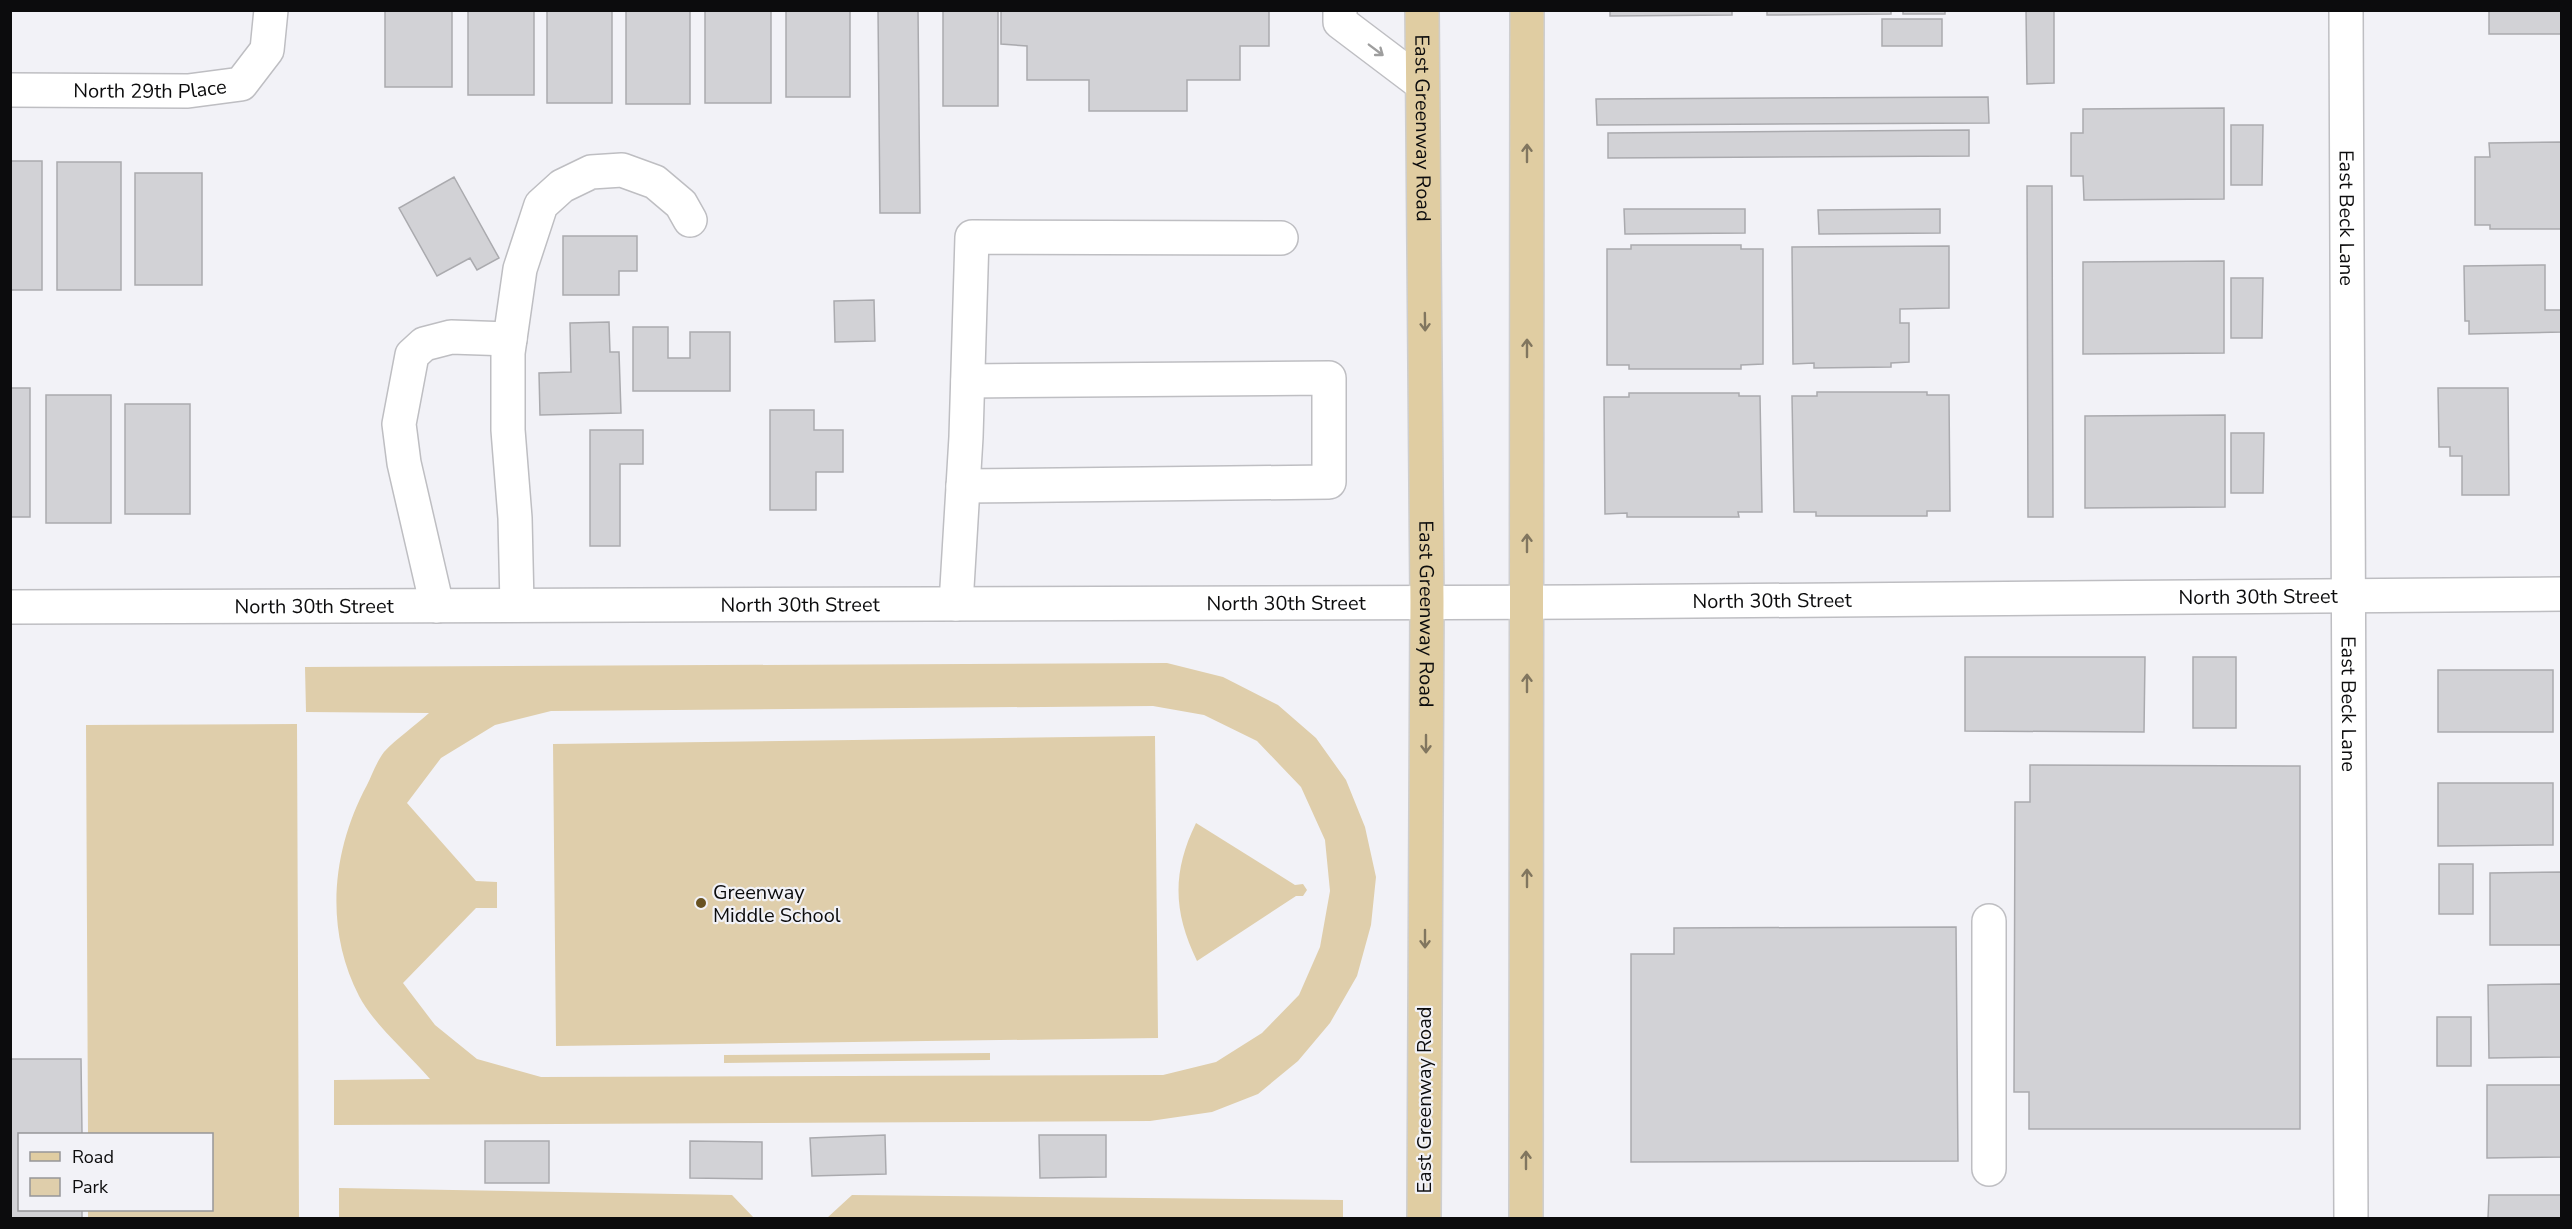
<svg xmlns="http://www.w3.org/2000/svg" width="2572" height="1229" viewBox="0 0 2572 1229" font-family="'Nunito Sans',sans-serif">
  <rect width="100%" height="100%" fill="#f2f2f7"/>
  <path fill="#dfceab" fill-rule="evenodd" d="M 1167,663 L 1223,677 L 1278,705 L 1316,738 L 1346,780 L 1365,827 L 1376,877 L 1371,925 L 1357,976 L 1330,1023 L 1298,1061 L 1258,1094 L 1212,1112 L 1150,1121 L 334,1125 L 334,1080 L 430,1079 C 409,1054 374,1025 359,996 C 324,928 332,850 367,785 C 372,775 377,761 384,752 C 397,738 415,726 429,713 L 306,712 L 305,667 ZM 1153,706 L 1204,715 L 1257,741 L 1301,787 L 1325,840 L 1330,891 L 1320,947 L 1299,995 L 1262,1033 L 1216,1062 L 1163,1075 L 541,1077 L 477,1059 L 435,1025 L 403,983 L 476,908 L 497,908 L 497,882 L 476,881 L 407,803 L 441,758 L 495,725 L 551,711 Z
    M 297,724 L 299,1218 L 88,1218 L 88,1210 L 212,1210 L 212,1134 L 88,1134 L 86,725 Z
    M 1155,736 L 1158,1038 L 556,1046 L 553,744 Z
    M 1196,823 L 1295,885 L 1303,884 L 1307,890 L 1303,896 L 1296,896 L 1197,961 C 1173,912 1172,872 1196,823 Z
    M 990,1053 L 990,1060 L 724,1063 L 724,1055 Z
    M 339,1188 L 732,1195 L 754,1218 L 339,1218 Z
    M 852,1195 L 1343,1200 L 1343,1218 L 827,1218 Z"/>
  <path fill="#d2d2d6" stroke="#aaaaae" stroke-width="1.5" d="M 385,10 L 452,10 L 452,87 L 385,87 Z
    M 468,10 L 534,10 L 534,95 L 468,95 Z
    M 547,10 L 612,10 L 612,103 L 547,103 Z
    M 626,10 L 690,10 L 690,104 L 626,104 Z
    M 705,10 L 771,10 L 771,103 L 705,103 Z
    M 786,10 L 850,10 L 850,97 L 786,97 Z
    M 878,10 L 918,10 L 920,213 L 880,213 Z
    M 943,10 L 998,10 L 998,106 L 943,106 Z
    M 1001,10 L 1269,10 L 1269,46 L 1240,46 L 1240,80 L 1187,80 L 1187,111 L 1089,111 L 1089,80 L 1027,80 L 1027,46 L 1001,44 Z
    M 1610,10 L 1732,10 L 1732,15 L 1610,16 Z
    M 1767,10 L 1891,10 L 1891,14 L 1767,15 Z
    M 1903,10 L 1945,10 L 1945,14 L 1903,14 Z
    M 2026,10 L 2054,10 L 2054,83 L 2027,84 Z
    M 2489,10 L 2562,10 L 2562,34 L 2489,34 Z
    M 1882,19 L 1942,19 L 1942,46 L 1882,46 Z
    M 1988,97 L 1989,123 L 1597,125 L 1596,99 Z
    M 2224,108 L 2224,199 L 2084,200 L 2083,176 L 2071,176 L 2071,133 L 2083,133 L 2083,109 Z
    M 2231,125 L 2263,125 L 2262,185 L 2231,185 Z
    M 1969,130 L 1969,156 L 1608,158 L 1608,133 Z
    M 2562,142 L 2562,229 L 2490,229 L 2490,225 L 2475,225 L 2475,157 L 2490,157 L 2489,143 Z
    M 10,161 L 42,161 L 42,290 L 10,290 Z
    M 57,162 L 121,162 L 121,290 L 57,290 Z
    M 135,173 L 202,173 L 202,285 L 135,285 Z
    M 454,177 L 499,258 L 477,270 L 470,258 L 437,276 L 399,208 Z
    M 2027,186 L 2052,186 L 2053,517 L 2028,517 Z
    M 1624,209 L 1745,209 L 1745,233 L 1625,234 Z
    M 1940,209 L 1940,233 L 1819,234 L 1818,210 Z
    M 563,236 L 637,236 L 637,271 L 619,271 L 619,295 L 563,295 Z
    M 1631,245 L 1741,245 L 1741,249 L 1763,249 L 1763,364 L 1741,365 L 1741,369 L 1629,369 L 1629,365 L 1607,365 L 1607,249 L 1631,249 Z
    M 1949,246 L 1949,308 L 1900,309 L 1900,323 L 1909,323 L 1909,362 L 1891,363 L 1891,367 L 1814,368 L 1814,363 L 1793,364 L 1792,247 Z
    M 2224,261 L 2224,353 L 2083,354 L 2083,262 Z
    M 2545,265 L 2545,310 L 2562,310 L 2562,332 L 2469,334 L 2469,321 L 2465,321 L 2464,266 Z
    M 2231,278 L 2263,278 L 2262,338 L 2231,338 Z
    M 874,300 L 875,341 L 835,342 L 834,301 Z
    M 609,322 L 610,352 L 619,352 L 621,413 L 540,415 L 539,373 L 571,372 L 570,323 Z
    M 633,327 L 668,327 L 668,358 L 690,358 L 690,332 L 730,332 L 730,391 L 633,391 Z
    M 10,388 L 30,388 L 30,517 L 10,517 Z
    M 2438,388 L 2508,388 L 2509,495 L 2462,495 L 2462,456 L 2450,456 L 2450,447 L 2439,447 Z
    M 1817,392 L 1927,392 L 1927,395 L 1949,395 L 1950,511 L 1927,511 L 1927,516 L 1816,516 L 1816,512 L 1794,512 L 1792,396 L 1817,396 Z
    M 1629,393 L 1739,393 L 1739,396 L 1760,396 L 1762,512 L 1738,512 L 1739,517 L 1627,517 L 1627,513 L 1605,514 L 1604,397 L 1629,397 Z
    M 46,395 L 111,395 L 111,523 L 46,523 Z
    M 125,404 L 190,404 L 190,514 L 125,514 Z
    M 770,410 L 814,410 L 814,430 L 843,430 L 843,472 L 816,472 L 816,510 L 770,510 Z
    M 2225,415 L 2225,507 L 2085,508 L 2085,416 Z
    M 590,430 L 643,430 L 643,464 L 620,464 L 620,546 L 590,546 Z
    M 2231,433 L 2264,433 L 2263,493 L 2231,493 Z
    M 1965,657 L 2145,657 L 2144,732 L 1965,731 Z
    M 2193,657 L 2236,657 L 2236,728 L 2193,728 Z
    M 2438,670 L 2553,670 L 2553,732 L 2438,732 Z
    M 2030,765 L 2300,766 L 2300,1129 L 2029,1129 L 2029,1092 L 2014,1092 L 2015,802 L 2030,802 Z
    M 2438,783 L 2553,783 L 2553,845 L 2438,846 Z
    M 2439,864 L 2473,864 L 2473,914 L 2439,914 Z
    M 2562,872 L 2562,945 L 2490,945 L 2490,873 Z
    M 1956,927 L 1958,1161 L 1631,1162 L 1631,954 L 1674,954 L 1674,928 Z
    M 2562,984 L 2562,1057 L 2489,1058 L 2488,985 Z
    M 2437,1017 L 2471,1017 L 2471,1066 L 2437,1066 Z
    M 10,1059 L 81,1059 L 82,1134 L 20,1134 L 20,1210 L 82,1210 L 82,1218 L 10,1218 Z
    M 2487,1085 L 2562,1085 L 2562,1157 L 2487,1158 Z
    M 885,1135 L 886,1174 L 812,1176 L 810,1138 Z
    M 1039,1135 L 1106,1135 L 1106,1177 L 1040,1178 Z
    M 485,1141 L 549,1141 L 549,1183 L 485,1183 Z
    M 690,1141 L 762,1142 L 762,1179 L 690,1178 Z
    M 2489,1195 L 2562,1195 L 2562,1218 L 2488,1218 Z"/>
  <g fill="none" stroke-linecap="round" stroke-linejoin="round">
    <g stroke="#bebec2" stroke-width="36">
      <g id="minor">
        <path d="M 1340,10 L 1340,22 L 1422,84"/>
        <path id="s1" d="M 2346,10 L 2351,1218"/>
        <path id="s2" d="M 10,90 L 188,91 L 241,84 L 267,50 L 271,10"/>
        <path d="M 963,486 L 1329,482 L 1329,378 L 968,381"/>
        <path d="M 956,604 L 966,437 L 972,237 L 1281,238"/>
        <path d="M 517,605 L 515,518 L 508,430 L 508,353 L 520,269 L 541,205 L 562,186 L 591,172 L 622,170 L 655,182 L 681,204 L 690,220"/>
        <path d="M 437,606 L 404,463 L 399,424 L 412,355 L 424,344 L 451,337 L 510,339"/>
        <path id="s3" d="M 10,607 L 1580,602 L 2562,594"/>
        <path d="M 1989,921 L 1989,1169"/>
      </g>
    </g>
    <g stroke="#cececf" stroke-width="36">
      <g id="major">
        <path id="s4" d="M 1422,10 L 1427,602 L 1424,1218"/>
        <path d="M 1526,1218 L 1527,10"/>
      </g>
    </g>
    <use href="#minor" stroke="#fff" stroke-width="33"/>
    <use href="#major" stroke="#e0cda2" stroke-width="33"/>
  </g>
  <defs><path id="oneway-shaft" d="M-6 0H5M1.5-3L5.5 0L1.5 3" fill="none" stroke-width="1.6" stroke-linecap="round" stroke-linejoin="round" transform="scale(1.5)"/></defs>
  <use stroke="#9e9e9e" href="#oneway-shaft" transform="translate(1376 50) rotate(37)"/>
  <g stroke="#81765f">
    <use href="#oneway-shaft" transform="translate(1527 153) rotate(-90)"/>
    <use href="#oneway-shaft" transform="translate(1425 322) rotate(89)"/>
    <use href="#oneway-shaft" transform="translate(1527 348) rotate(-90)"/>
    <use href="#oneway-shaft" transform="translate(1527 543) rotate(-90)"/>
    <use href="#oneway-shaft" transform="translate(1527 683) rotate(-90)"/>
    <use href="#oneway-shaft" transform="translate(1426 744) rotate(90)"/>
    <use href="#oneway-shaft" transform="translate(1527 878) rotate(-90)"/>
    <use href="#oneway-shaft" transform="translate(1425 939) rotate(90)"/>
    <use href="#oneway-shaft" transform="translate(1526 1160) rotate(-90)"/>
  </g>
  <circle fill="#685222" stroke="#f2f2f7" stroke-width="2" cx="701" cy="903" r="6"/>
  <g text-anchor="middle" dominant-baseline="central" stroke-width="4.5" stroke-linejoin="round" paint-order="stroke">
    <g font-size="20" fill="#0c0c0d" stroke="#f2f2f7">
      <text stroke="none"><textPath href="#s2" startOffset="140">North 29th Place</textPath></text>
      <text stroke="none"><textPath href="#s4" startOffset="118">East Greenway Road</textPath></text>
      <text stroke="none"><textPath href="#s1" startOffset="208">East Beck Lane</textPath></text>
      <text stroke="none"><textPath href="#s3" startOffset="2248">North 30th Street</textPath></text>
      <text stroke="none"><textPath href="#s3" startOffset="1762">North 30th Street</textPath></text>
      <text stroke="none"><textPath href="#s3" startOffset="1276">North 30th Street</textPath></text>
      <text stroke="none"><textPath href="#s3" startOffset="790">North 30th Street</textPath></text>
      <text stroke="none"><textPath href="#s3" startOffset="304">North 30th Street</textPath></text>
      <text stroke="none"><textPath href="#s4" startOffset="604">East Greenway Road</textPath></text>
      <text stroke="none"><textPath href="#s1" startOffset="694">East Beck Lane</textPath></text>
      <text transform="translate(1424 1100) rotate(-90)">East Greenway Road</text>
    </g>
    <g font-size="20" fill="#0c0c0d" stroke="#f2f2f7" text-anchor="start">
      <text x="713" y="892">Greenway<tspan x="713" dy="23">Middle School</tspan></text>
    </g>
  </g>
  <rect width="2572" height="1229" fill="none" stroke="#0c0c0d" stroke-width="24"/>
  <rect x="18" y="1133" width="195" height="78" fill="#f2f2f7" stroke="#969699" stroke-width="1.5"/>
  <rect x="30" y="1152" width="30" height="9" fill="#e0cda2" stroke="#969699" stroke-width="1.5"/>
  <text x="72" y="1163" font-size="18" fill="#0c0c0d">Road</text>
  <rect x="30" y="1178" width="30" height="18" fill="#dfceab" stroke="#969699" stroke-width="1.5"/>
  <text x="72" y="1193" font-size="18" fill="#0c0c0d">Park</text>
</svg>
